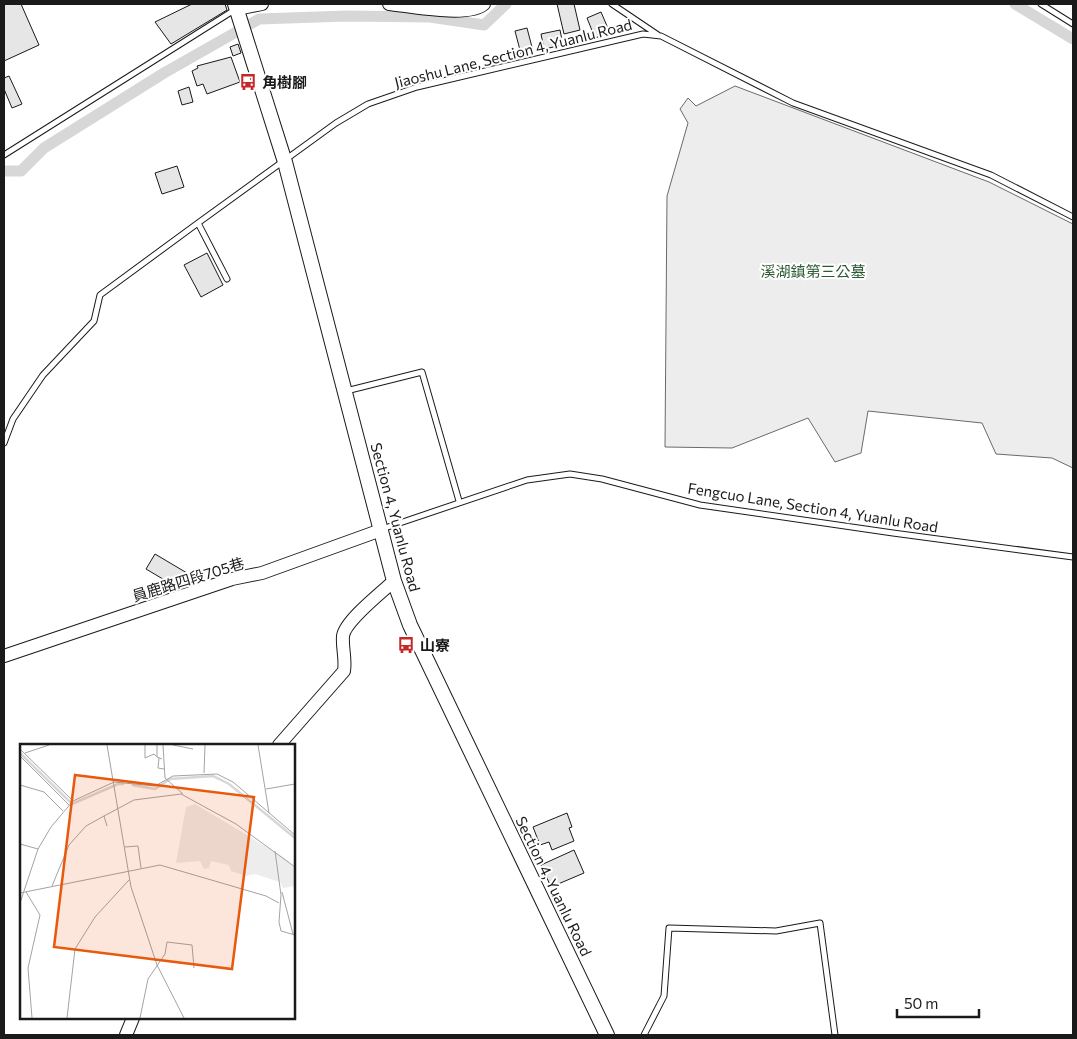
<svg xmlns="http://www.w3.org/2000/svg" width="1077" height="1039" viewBox="0 0 1077 1039" font-family="Commissioner,'Noto Sans TC',sans-serif">
  <rect width="100%" height="100%" fill="#fff"/>
  <path fill="#ededed" stroke="#6a6a6a" d="M 735,86 L 989,182 L 1073,224 L 1073,468 L 1052,458 L 996,454 L 982,423 L 868,411 L 861,453 L 835,462 L 808,418 L 732,448 L 665,447 L 667,196 L 688,123 L 680,109 L 688,98 L 696,106 Z"/>
  <g fill="none" stroke-linecap="round" stroke-linejoin="round">
    <path stroke="#d7d7d7" stroke-width="11" d="M 1015,4 L 1073,39
      M 4,171 L 21,171 L 44,148 L 164,73 L 259,19 L 347,16 L 430,17 L 484,25 L 506,4"/>
  </g>
  <path fill="#e6e6e6" stroke="#1a1a1a" d="M 4,4 L 21,4 L 39,45 L 4,61 Z
    M 192,4 L 225,4 L 227,10 L 171,44 L 155,22 Z
    M 557,4 L 574,4 L 580,30 L 564,34 Z
    M 601,12 L 610,33 L 595,38 L 587,18 Z
    M 527,28 L 533,51 L 521,54 L 515,31 Z
    M 560,30 L 563,45 L 544,49 L 541,34 Z
    M 238,44 L 241,53 L 233,56 L 230,47 Z
    M 231,57 L 240,82 L 207,94 L 203,84 L 197,86 L 192,71 L 198,68 L 197,66 Z
    M 9,76 L 22,104 L 12,108 L 4,89 L 4,78 Z
    M 189,87 L 193,102 L 182,105 L 178,91 Z
    M 177,166 L 184,187 L 162,194 L 155,173 Z
    M 207,253 L 223,285 L 201,297 L 184,265 Z
    M 155,554 L 187,573 L 178,588 L 146,569 Z
    M 567,813 L 572,827 L 569,828 L 574,841 L 552,850 L 549,842 L 540,845 L 533,827 Z
    M 574,850 L 584,873 L 551,887 L 541,865 Z"/>
  <g fill="none" stroke-linecap="round" stroke-linejoin="round">
    <g stroke="#1a1a1a" stroke-width="7">
      <path id="service" d="M 612,4 L 658,35
        M 1041,4 L 1073,24
        M 4,155 L 236,9
        M 198,223 L 336,123 L 368,104 L 417,87 L 643,34 L 661,36 L 793,103 L 991,175 L 1073,217
        M 346,391 L 422,372 L 459,501
        M 4,443 L 13,419 L 43,375 L 94,321 L 100,295 L 198,223 L 227,279
        M 382,529 L 527,480 L 570,474 L 602,479 L 700,505 L 893,533 L 1073,557
        M 644,1035 L 664,996 L 669,928 L 776,931 L 820,923 L 835,1035"/>
    </g>
    <g stroke="#1a1a1a" stroke-width="14">
      <path id="tertiary" d="M 389,4 C 409,6 469,18 484,4
        M 237,9 L 262,4
        M 4,656 L 232,579 L 262,573 L 381,530
        M 279,745 L 344,671 C 346,659 342,648 343,636 C 345,621 382,592 394,581
        M 126,1035 L 133,1018"/>
    </g>
    <g stroke="#1a1a1a" stroke-width="16">
      <path id="secondary" d="M 235,4 L 285,162 L 394,581 L 410,625 L 607,1035"/>
    </g>
    <use href="#service" stroke="#fff" stroke-width="5"/>
    <use href="#tertiary" stroke="#fff" stroke-width="12"/>
    <use href="#secondary" stroke="#fff" stroke-width="14"/>
  </g>
  <defs>
    <g id="bus-bare" transform="scale(1.35)"><path d="M-5-6H5V4H4V6H2V4H-2V6H-4V4H-5ZM-3.5-4V0h7V-4ZM-3.5 1.2v1.5H-2V1.2ZM2 1.2v1.5H3.5V1.2Z" fill="#c62828" stroke="#fff" stroke-width="2.5" paint-order="stroke"/></g>
  </defs>
  <g fill-rule="evenodd">
    <use href="#bus-bare" x="248" y="82"/>
    <use href="#bus-bare" x="406" y="645"/>
  </g>
  <g text-anchor="middle" dominant-baseline="central" stroke-width="4" stroke-linejoin="round" paint-order="stroke">
    <g font-size="15" fill="#1a1a1a" stroke="#fff">
      <text transform="translate(513 53) rotate(-14)">Jiaoshu Lane, Section 4, Yuanlu Road</text>
      <text transform="translate(813 507) rotate(9)">Fengcuo Lane, Section 4, Yuanlu Road</text>
      <text transform="translate(396 517) rotate(75)">Section 4, Yuanlu Road</text>
      <text transform="translate(188 579) rotate(-17)">員鹿路四段705巷</text>
      <text transform="translate(554 886) rotate(64)">Section 4, Yuanlu Road</text>
    </g>
    <g font-size="15" font-weight="bold" fill="#1a1a1a" stroke="#fff" text-anchor="start">
      <text x="262" y="82">角樹腳</text>
      <text x="420" y="645">山寮</text>
    </g>
    <g font-size="15" fill="#2b5a34" stroke="#fff">
      <text x="813" y="271">溪湖鎮第三公墓</text>
    </g>
  </g>
  <g transform="translate(20 744)">
    <rect width="275" height="275" fill="#fff"/>
    <path d="M 175,60 L 265,114 L 275,124 L 275,142 L 263,144 L 260,138 L 235,130 L 226,132 L 211,127 L 209,121 L 191,117 L 189,124 L 184,125 L 180,117 L 156,119 L 166,63 Z" fill="#ededed"/>
    <path fill="none" stroke="#d7d7d7" stroke-width="2.5" d="M 0,9 L 52,60 L 98,40 L 104,40M 112,41 L 135,45 L 150,35 L 193,32 L 209,40 L 275,94"/>
    <path fill="none" stroke="#a3a3a3" stroke-width="1" d="M 87,1 L 111,143 L 137,221 L 164,274M 125,1 L 125,14 L 134,10 L 137,13M 137,1 L 137,13 L 142,15M 143,1 L 145,34 L 163,50M 153,1 L 173,5M 238,1 L 249,69M 0,5 L 53,57M 5,9 L 29,1M 0,12 L 49,61M 139,14 L 138,24 L 144,25M 184,29 L 185,1M 0,41 L 24,48 L 43,67M 246,45 L 275,40M 84,72 L 114,56 L 161,50 L 216,80 L 275,123M 0,100 L 18,105M 105,103 L 118,102 L 121,124M 255,107 L 261,151 L 259,178 L 261,187 L 275,191M 32,142 L 49,101 L 66,82 L 84,72 L 87,82M 6,148 L 20,171 L 8,224 L 12,274M 262,148 L 273,190M 0,149 L 140,121 L 246,152 L 259,159M 0,159 L 18,105 L 31,83 L 53,57 L 94,38 L 135,42 L 153,32 L 197,30 L 213,38 L 275,91M 47,274 L 55,205 L 75,173 L 109,136M 120,274 L 128,235 L 145,210 L 147,198 L 172,201 L 174,224"/>
    <path fill="#e8590c" fill-opacity="0.15" stroke="#e8590c" stroke-width="2.5" d="M 55,31 L 234,53 L 212,225 L 34,203 Z"/>
    <rect width="275" height="275" fill="none" stroke="#1a1a1a" stroke-width="2.5"/>
  </g>
  <rect width="1077" height="1039" fill="none" stroke="#1a1a1a" stroke-width="10"/>
  <path d="M897 1009v8h82v-8" fill="none" stroke="#1a1a1a" stroke-width="2.5"/>
  <text x="904" y="1009" font-size="15" fill="#1a1a1a" stroke="#ffffff" stroke-width="4" paint-order="stroke">50 m</text>
</svg>
